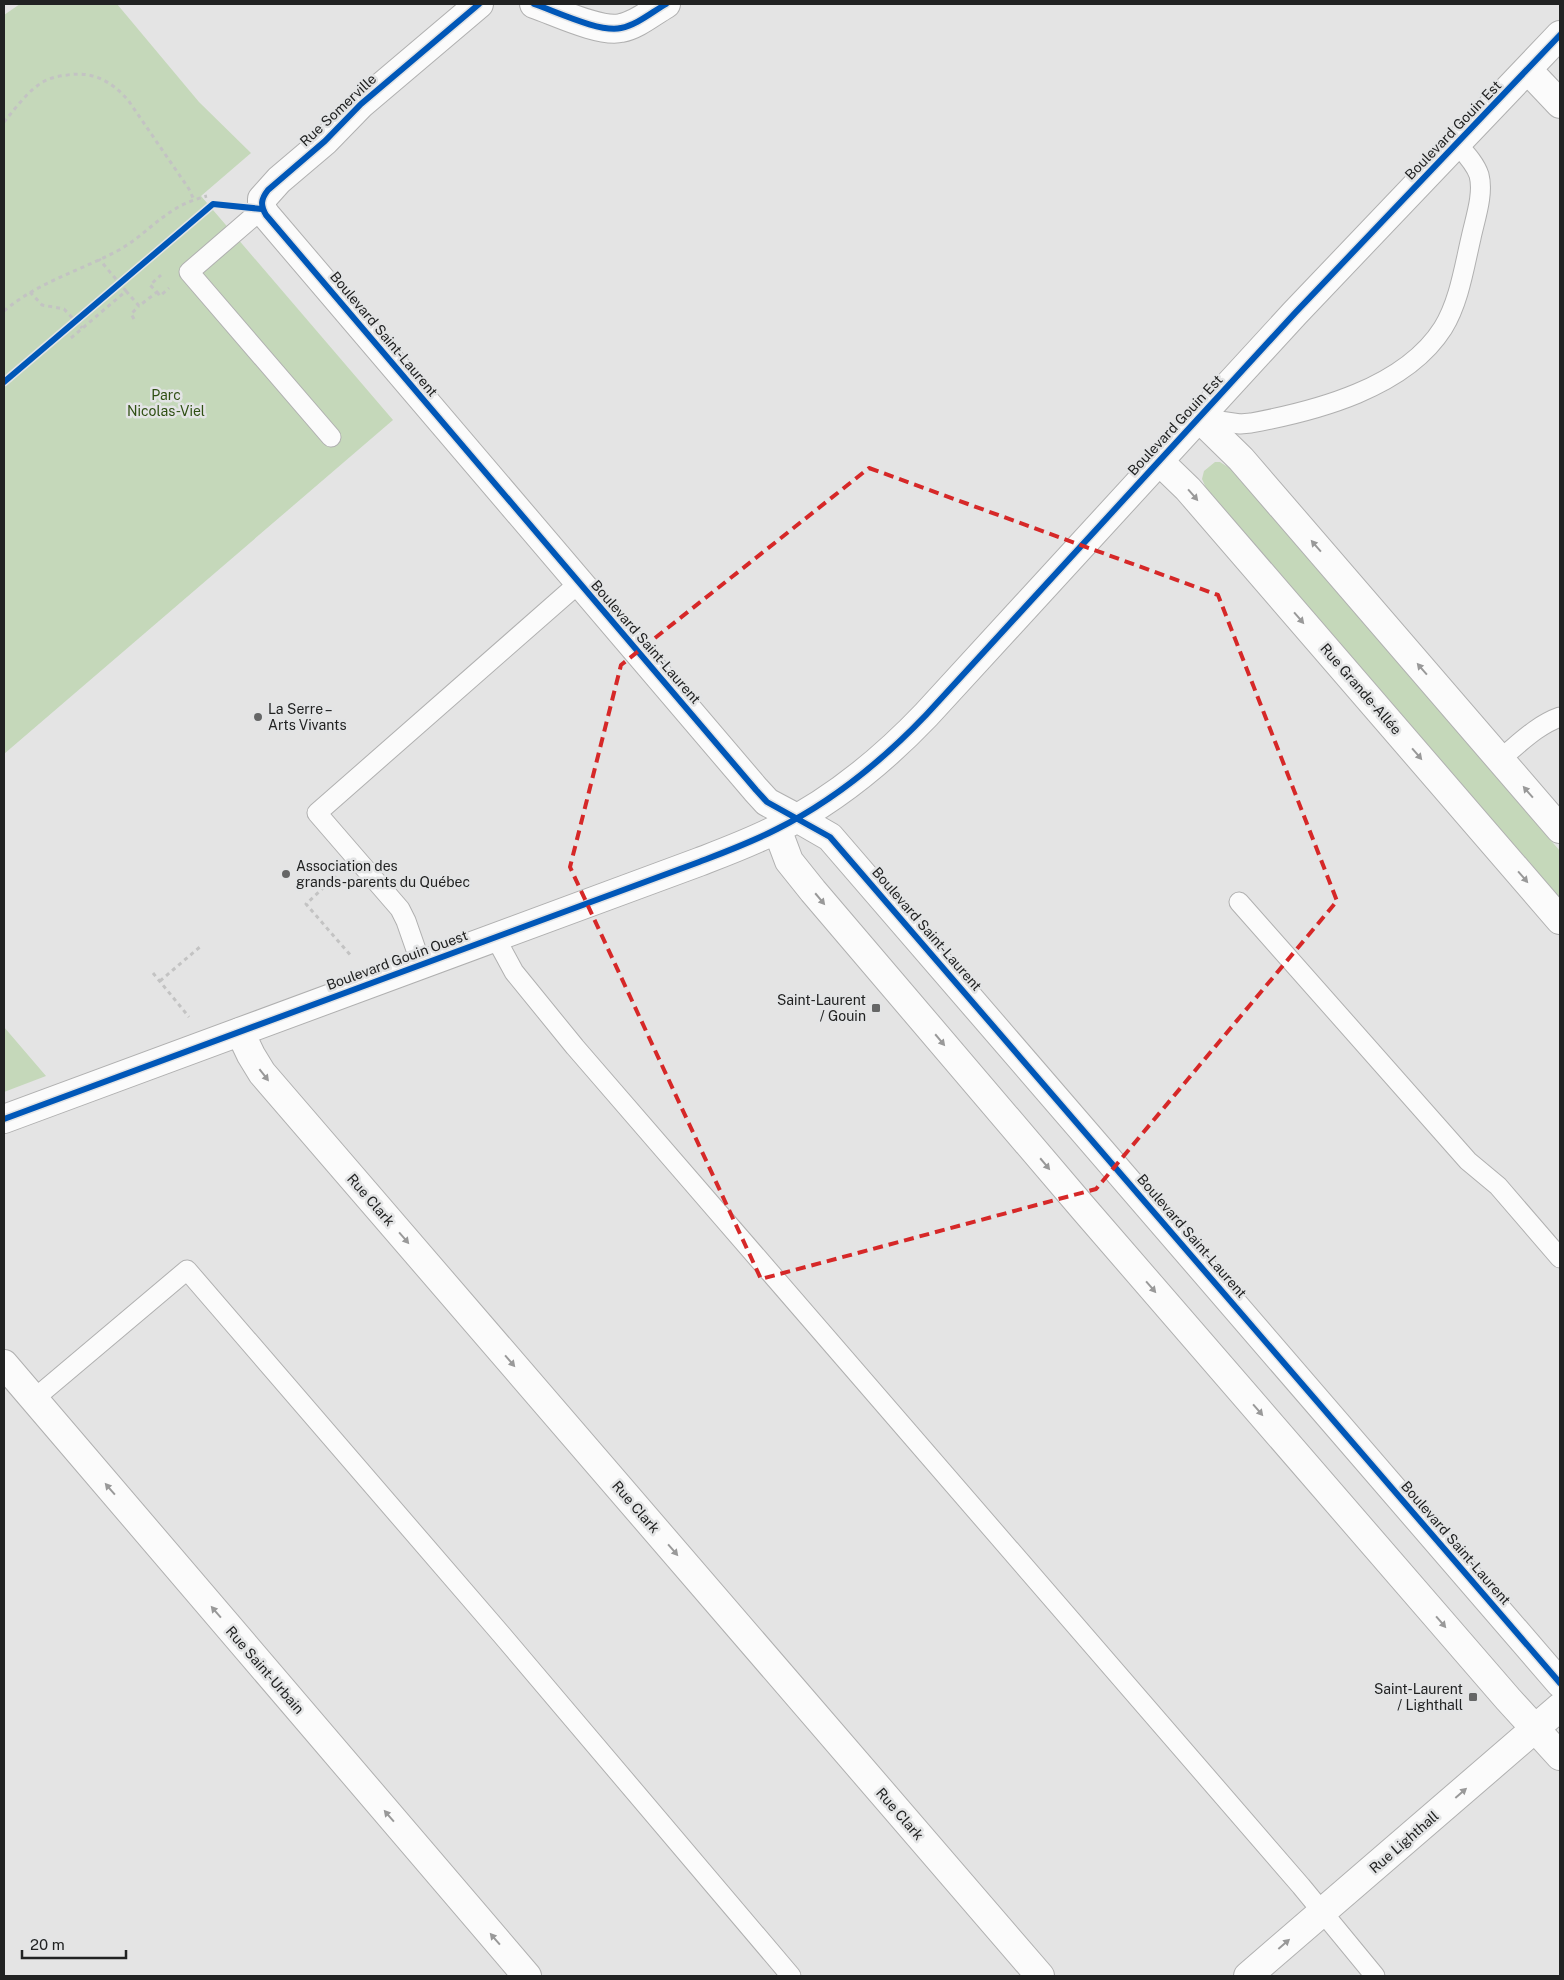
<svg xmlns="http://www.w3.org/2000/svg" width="1564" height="1980" viewBox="0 0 1564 1980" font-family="'Public Sans',sans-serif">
  <rect width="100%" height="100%" fill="#e4e4e4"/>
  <path fill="#c5d8ba" d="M 20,4 L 117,4 L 199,102 L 251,153 L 201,196 L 393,420 L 4,754 L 4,15 Z
    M 1215,462 L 1220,462 L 1231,469 L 1560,851 L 1560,898 L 1206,488 L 1202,479 L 1204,471 Z
    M 4,1027 L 46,1076 L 4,1092 Z"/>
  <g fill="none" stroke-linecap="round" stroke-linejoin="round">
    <g stroke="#b0b0b0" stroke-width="21">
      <path id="lane" d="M 262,209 L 189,272 L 331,437
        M 1199,418 L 1240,424 L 1251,423 C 1316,411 1405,388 1443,328 C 1459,302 1464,268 1471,238 C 1475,219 1484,194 1479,175 C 1475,163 1465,153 1457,144
        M 1500,759 C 1519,744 1537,725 1560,717
        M 1239,902 L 1468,1161 L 1498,1186 L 1560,1258
        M 495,937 L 514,972 L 575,1047 L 1301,1886 L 1375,1976
        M 421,964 L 406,921 L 400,909 L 317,813 L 579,583
        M 34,1399 L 187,1270 L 501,1634 L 791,1976"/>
    </g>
    <g stroke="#b0b0b0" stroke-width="30">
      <path id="street" d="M 479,4 L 361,104 L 325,141 L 279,180 L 262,199 L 262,209 L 266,215 L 756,790 L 767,802 L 797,818
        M 534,4 C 555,11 600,33 621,28 C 637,25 652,12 666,4
        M 1528,70 L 1560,104
        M 1199,418 L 1241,459 L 1560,829
        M 1159,461 L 1188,489 L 1560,920
        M 240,1032 L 251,1055 L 262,1073 L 1040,1976
        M 4,1364 L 527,1976
        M 1248,1976 L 1560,1707"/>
    </g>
    <g stroke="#b0b0b0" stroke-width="30">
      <path id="secondary" d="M 797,818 L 830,837 L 1560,1683
        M 777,829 L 789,861 L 813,891 L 1084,1209 L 1508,1699 L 1560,1756
        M 4,1119 L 699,862 C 725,852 752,842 777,829 C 833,801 883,760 926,715 L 1295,313 L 1560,35"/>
    </g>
    <path stroke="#c3c3c3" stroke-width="3" stroke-dasharray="4 4" stroke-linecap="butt" d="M 4,122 C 15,109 26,93 41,83 C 49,78 58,76 67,75 C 93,71 111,81 128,100 L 189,189 L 194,200
      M 126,291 L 139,306 L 157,292 L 150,285 L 161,275
      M 30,292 L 42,305 L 64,309 L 82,328
      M 157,292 L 160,296 L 169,288
      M 4,311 C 38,282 80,271 119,250 C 139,239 155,221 175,209 C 185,203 196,199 207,196
      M 134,319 L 131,314 L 139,306
      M 71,338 L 126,291 L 99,259
      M 336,876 L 306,904 L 352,957
      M 153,973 L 189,1017
      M 160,981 L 201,946"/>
    <use href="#lane" stroke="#fbfbfb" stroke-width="19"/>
    <use href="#street" stroke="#fbfbfb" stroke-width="28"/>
    <use href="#secondary" stroke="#fbfbfb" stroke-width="28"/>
    <g stroke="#e3e4e5" stroke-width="9">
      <path id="cycleway" d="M 479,4 L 361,104 L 325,141 L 268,190 C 261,199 260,205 266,215 L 756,790 L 767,802 L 830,837 L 1560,1683
        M 534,4 C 555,11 600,33 621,28 C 637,25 652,12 666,4
        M 4,382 L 213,204 L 262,209
        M 4,1119 L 699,862 C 725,852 752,842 777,829 C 833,801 883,760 926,715 L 1295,313 L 1560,35"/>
    </g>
    <use href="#cycleway" stroke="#0057b8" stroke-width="6"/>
  </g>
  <defs><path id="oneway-solid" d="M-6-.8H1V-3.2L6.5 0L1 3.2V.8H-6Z" transform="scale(1.25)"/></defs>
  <g fill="#999">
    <use href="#oneway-solid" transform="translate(1193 495) rotate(49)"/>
    <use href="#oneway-solid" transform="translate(1316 546) rotate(-131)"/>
    <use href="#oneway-solid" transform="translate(1299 618) rotate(49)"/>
    <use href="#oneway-solid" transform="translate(1422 669) rotate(-131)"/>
    <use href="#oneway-solid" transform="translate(1417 754) rotate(49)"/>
    <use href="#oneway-solid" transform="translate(1528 792) rotate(-131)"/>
    <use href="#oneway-solid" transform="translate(1523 877) rotate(49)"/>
    <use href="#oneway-solid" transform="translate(820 899) rotate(50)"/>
    <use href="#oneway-solid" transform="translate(940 1040) rotate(50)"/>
    <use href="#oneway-solid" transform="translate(264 1075) rotate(52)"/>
    <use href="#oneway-solid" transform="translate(1045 1164) rotate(50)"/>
    <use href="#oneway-solid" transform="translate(404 1238) rotate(49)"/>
    <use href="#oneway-solid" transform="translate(1151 1287) rotate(49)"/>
    <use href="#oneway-solid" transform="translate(510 1361) rotate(49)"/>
    <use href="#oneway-solid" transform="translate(1258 1410) rotate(49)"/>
    <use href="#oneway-solid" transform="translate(110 1489) rotate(-131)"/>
    <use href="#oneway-solid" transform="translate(673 1550) rotate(49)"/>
    <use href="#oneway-solid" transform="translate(216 1612) rotate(-131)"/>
    <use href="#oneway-solid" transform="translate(1441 1622) rotate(49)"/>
    <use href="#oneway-solid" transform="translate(1461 1793) rotate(-41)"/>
    <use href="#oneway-solid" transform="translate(389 1816) rotate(-131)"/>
    <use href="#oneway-solid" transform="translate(495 1939) rotate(-131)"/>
    <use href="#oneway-solid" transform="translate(1284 1944) rotate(-41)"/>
  </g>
  <path fill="none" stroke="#d62828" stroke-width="4" stroke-dasharray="10 6" stroke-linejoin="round" d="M 869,468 L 1218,595 L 1337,901 L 1096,1189 L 761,1279 L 570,867 L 621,665 Z"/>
  <g fill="#656666" stroke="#e3e4e5" stroke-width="2">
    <circle cx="258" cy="717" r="5"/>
    <circle cx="286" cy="874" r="5"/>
    <rect x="871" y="1003" width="10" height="10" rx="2.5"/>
    <rect x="1468" y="1692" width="10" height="10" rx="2.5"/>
  </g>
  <g text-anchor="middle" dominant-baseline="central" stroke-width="5" stroke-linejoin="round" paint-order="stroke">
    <g font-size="14" fill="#212222" stroke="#e3e4e5">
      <text transform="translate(338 110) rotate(-43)">Rue Somerville</text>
      <text transform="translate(1453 130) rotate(-46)">Boulevard Gouin Est</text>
      <text transform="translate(384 334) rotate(50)">Boulevard Saint-Laurent</text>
      <text transform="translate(1175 425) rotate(-47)">Boulevard Gouin Est</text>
      <text transform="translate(646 642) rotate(49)">Boulevard Saint-Laurent</text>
      <text transform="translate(1361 689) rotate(49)">Rue Grande-Allée</text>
      <text transform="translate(927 929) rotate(49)">Boulevard Saint-Laurent</text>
      <text transform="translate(397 960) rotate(-20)">Boulevard Gouin Ouest</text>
      <text transform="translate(371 1200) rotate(49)">Rue Clark</text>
      <text transform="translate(1192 1236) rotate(49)">Boulevard Saint-Laurent</text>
      <text transform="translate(636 1507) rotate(49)">Rue Clark</text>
      <text transform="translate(1456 1543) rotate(49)">Boulevard Saint-Laurent</text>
      <text transform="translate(265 1670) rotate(49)">Rue Saint-Urbain</text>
      <text transform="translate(900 1814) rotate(49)">Rue Clark</text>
      <text transform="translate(1404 1842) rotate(-41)">Rue Lighthall</text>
    </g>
    <g font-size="14" fill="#2f4f13" stroke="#e3e4e5">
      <text x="166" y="395">Parc<tspan x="166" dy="16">Nicolas-Viel</tspan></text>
    </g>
    <g font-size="14" fill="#212222" stroke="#e3e4e5" text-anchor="start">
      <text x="268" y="709">La Serre –<tspan x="268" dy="16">Arts Vivants</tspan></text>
      <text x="296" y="866">Association des<tspan x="296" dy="16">grands-parents du Québec</tspan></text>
      <text x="866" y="1000" text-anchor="end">Saint-Laurent<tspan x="866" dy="16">/ Gouin</tspan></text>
      <text x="1463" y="1689" text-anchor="end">Saint-Laurent<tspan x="1463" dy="16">/ Lighthall</tspan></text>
    </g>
  </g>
  <rect width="1564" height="1980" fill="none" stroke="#212222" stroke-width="10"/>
  <path d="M22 1950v8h104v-8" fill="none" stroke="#212222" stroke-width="2.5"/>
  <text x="30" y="1950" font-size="15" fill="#212222" stroke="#e3e4e5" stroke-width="4" paint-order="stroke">20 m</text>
</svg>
